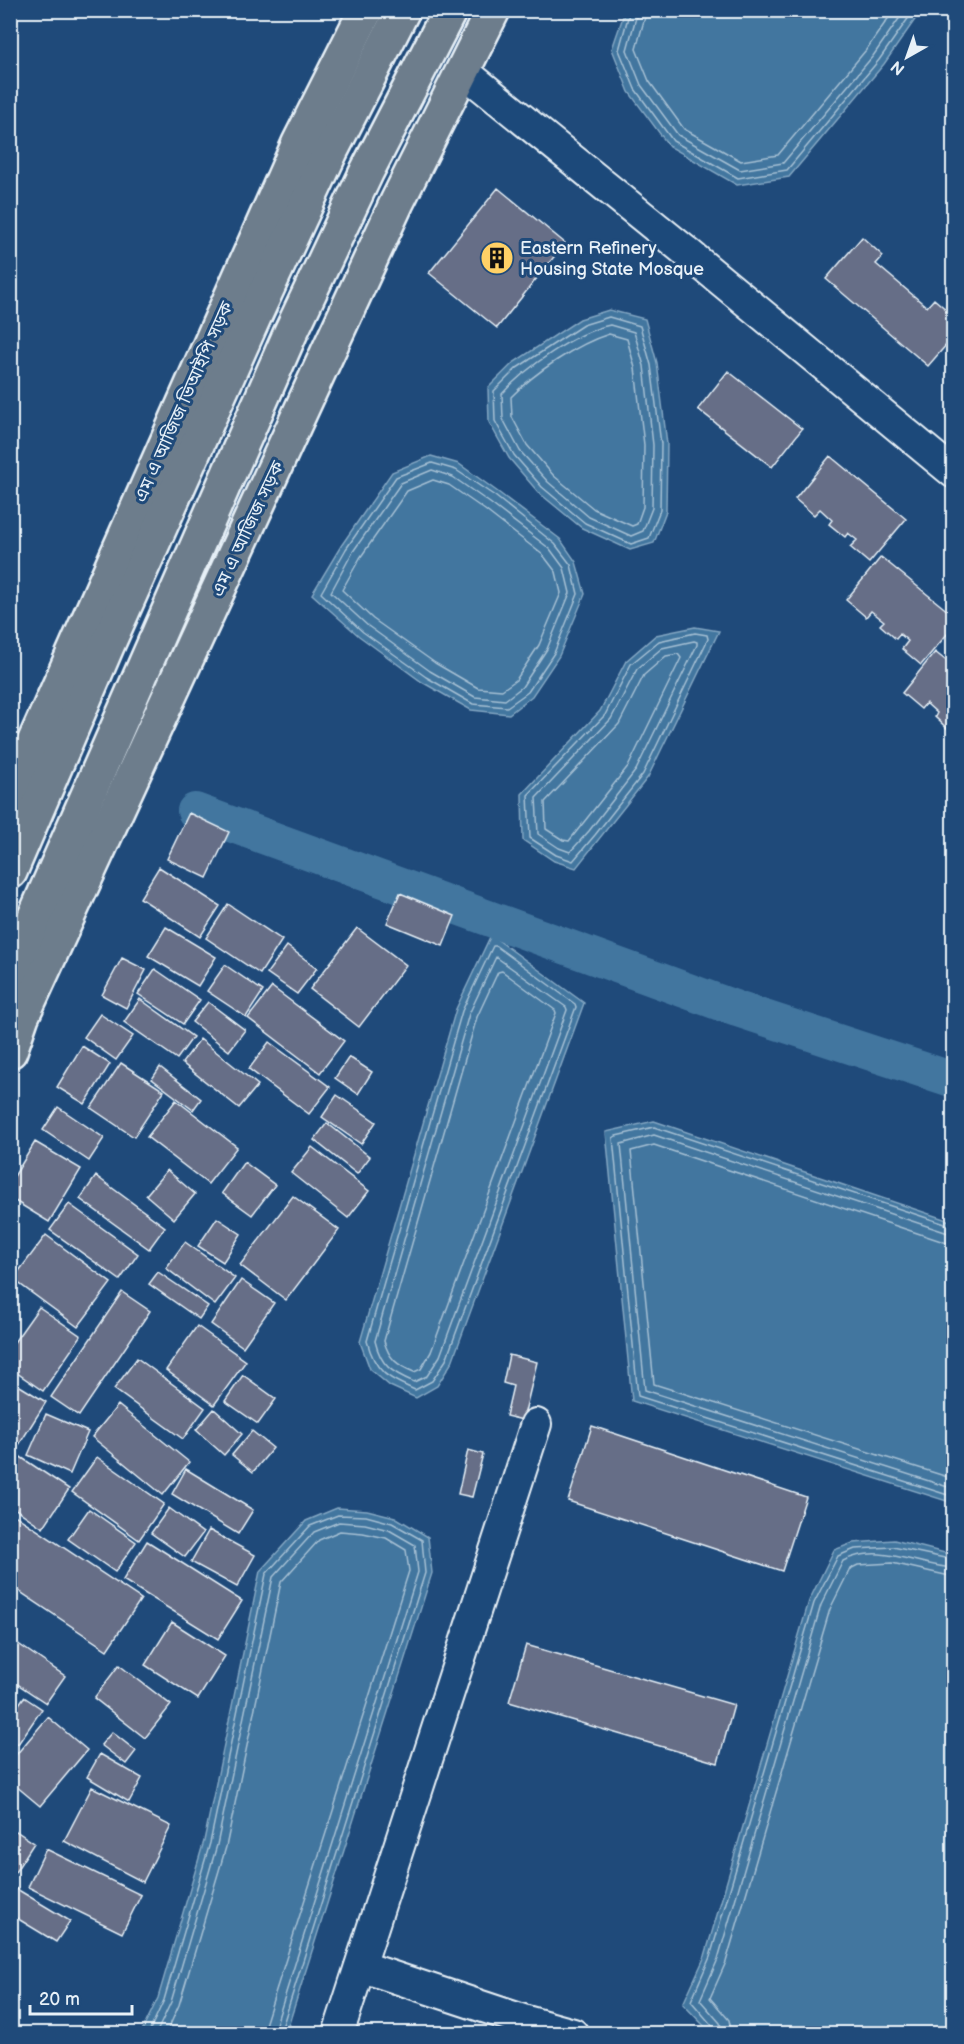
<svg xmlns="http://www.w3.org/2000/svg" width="964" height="2044" viewBox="0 0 964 2044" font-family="'Balsamiq Sans','Noto Sans Bengali',sans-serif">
  <rect width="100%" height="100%" fill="#1f4a7a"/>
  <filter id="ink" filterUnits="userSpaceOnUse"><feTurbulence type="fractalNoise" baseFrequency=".0167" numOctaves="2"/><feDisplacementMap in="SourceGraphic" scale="12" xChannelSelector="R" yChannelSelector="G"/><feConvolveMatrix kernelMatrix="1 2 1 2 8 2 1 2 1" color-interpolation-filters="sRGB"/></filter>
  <g filter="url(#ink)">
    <path fill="#42769f" stroke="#84a7c3" stroke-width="1.5" d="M 625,11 L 625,10 L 921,11 L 884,64 L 789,177 L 737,185 L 669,146 L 629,92 L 612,49 Z
      M 609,310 L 645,319 L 657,363 L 667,444 L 666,511 L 654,543 L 630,550 L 582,528 L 538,492 L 509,458 L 489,422 L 488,388 L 513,363 L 580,319 Z
      M 431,456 L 459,464 L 498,492 L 560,539 L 576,562 L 585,594 L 559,656 L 532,696 L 509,714 L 471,710 L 422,682 L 359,636 L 312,594 L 341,546 L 392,472 Z
      M 695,627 L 719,631 L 648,777 L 576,868 L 554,861 L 523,840 L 522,794 L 600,711 L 626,661 L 656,635 Z
      M 491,935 L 584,1003 L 452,1362 L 437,1386 L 416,1398 L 390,1386 L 370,1369 L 360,1342 L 456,1009 Z
      M 654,1121 L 953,1222 L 953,1503 L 632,1401 L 606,1132 Z
      M 337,1508 L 367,1510 L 395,1517 L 428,1537 L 432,1573 L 286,2033 L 141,2033 L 158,1998 L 204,1841 L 260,1571 L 306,1521 Z
      M 894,1540 L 953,1555 L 953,2033 L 710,2032 L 683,2004 L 705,1956 L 809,1601 L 834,1550 L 853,1543 Z"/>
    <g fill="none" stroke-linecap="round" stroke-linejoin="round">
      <path stroke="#a6c0d4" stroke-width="1.5" d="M 630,10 L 619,50 L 635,89 L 673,141 L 738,178 L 787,170 L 879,60 L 914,10
        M 638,10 L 627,50 L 641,85 L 678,135 L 740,170 L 783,163 L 873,56 L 905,10
        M 647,10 L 636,49 L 649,81 L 684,129 L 741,161 L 778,155 L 866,50 L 894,10
        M 609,317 L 640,326 L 651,365 L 661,444 L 660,510 L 649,538 L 631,544 L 585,523 L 542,487 L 514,455 L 495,421 L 494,391 L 517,368 L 583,325 Z
        M 610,325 L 634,332 L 644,366 L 653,445 L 652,508 L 643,531 L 631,536 L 589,517 L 548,482 L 520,451 L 503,419 L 502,394 C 525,368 576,332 610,325 Z
        M 609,334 L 627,339 L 635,368 L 644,445 L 643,507 L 637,524 L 632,526 L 594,509 L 554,476 L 527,445 L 512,417 L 511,397 C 534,373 577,344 609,334 Z
        M 432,463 L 456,470 L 495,496 L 555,544 L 571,565 L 578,594 L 554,653 L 528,692 L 507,707 L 473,704 L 426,677 L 363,632 L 321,593 L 346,549 L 396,477 Z
        M 432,470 L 453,477 L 490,503 L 550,549 L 564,568 L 570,593 L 547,649 L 522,687 L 505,700 L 475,697 L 430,671 L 368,626 L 331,592 L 352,553 L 401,483 Z
        M 433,480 L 449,485 L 485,510 L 543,555 L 556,572 L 561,593 L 539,645 L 516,680 L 502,690 L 478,688 L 435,663 L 373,619 L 342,590 L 360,558 L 407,491 Z
        M 695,633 L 707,635 L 708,639 L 643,774 L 595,835 L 573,861 L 556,855 L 530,838 L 528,795 L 605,715 L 631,664 L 659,641 Z
        M 694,641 L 697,642 L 697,645 L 636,770 L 589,831 L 570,852 L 559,848 L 538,834 L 536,798 L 611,719 L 637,669 L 662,648 Z
        M 678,654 L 681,658 L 629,765 L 569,841 L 563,840 L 546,829 L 545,802 L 619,724 L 644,675 L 666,656 Z
        M 493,946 L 496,946 L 575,1004 L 576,1007 L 446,1360 L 432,1381 L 415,1390 C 387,1378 375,1372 367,1341 L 462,1011 Z
        M 496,957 L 566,1007 L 567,1010 L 440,1356 L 427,1376 L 414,1382 C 391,1372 381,1366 375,1341 L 469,1014 Z
        M 502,971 L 555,1010 L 556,1013 L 431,1352 L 421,1369 L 414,1372 C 397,1365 389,1359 384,1341 L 477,1017 L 498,972 Z
        M 954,1227 L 654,1127 L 616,1136 L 613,1138 L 638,1396 L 954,1497
        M 954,1235 L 654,1135 L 621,1144 L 645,1390 L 954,1489
        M 954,1244 L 944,1242 L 654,1145 L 631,1151 L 654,1384 L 954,1479
        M 148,2034 L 164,2000 L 210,1843 L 266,1574 L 310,1526 L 338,1515 L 366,1516 L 392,1523 L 422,1540 L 425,1573 L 280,2034
        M 156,2034 L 171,2002 L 217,1845 L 273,1577 L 314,1532 L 339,1522 L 365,1524 L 389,1530 L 415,1545 L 418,1572 L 273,2034
        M 166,2034 L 179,2005 L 226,1847 L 281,1582 L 319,1540 L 340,1531 L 363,1533 L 386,1538 L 406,1550 L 409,1571 L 265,2025 L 264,2034
        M 715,2034 L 714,2028 L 691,2001 L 710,1957 L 814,1603 L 838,1556 L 855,1549 L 893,1547 L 954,1560
        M 723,2034 L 720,2023 L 700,2000 L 718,1959 L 821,1605 L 843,1561 C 881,1542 916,1566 954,1568
        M 732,2034 L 729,2020 L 710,1998 L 726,1962 L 830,1609 L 850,1569 L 858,1565 L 892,1563 L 954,1577"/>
      <path stroke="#42769f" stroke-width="36" d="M 195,811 L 737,1009 L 954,1080"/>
    </g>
    <path fill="#666e87" stroke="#e8f1f8" stroke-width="1.5" d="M 498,188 L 565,243 L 497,328 L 429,273 Z
      M 862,237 L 883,256 L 876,264 L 927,307 L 934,299 L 954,316 L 954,336 L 928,366 L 826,279 Z
      M 728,371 L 802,429 L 772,467 L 698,409 Z
      M 830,456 L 906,519 L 869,563 L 850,547 L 857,540 L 848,533 L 845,537 L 829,524 L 832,520 L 820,509 L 814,515 L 795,499 Z
      M 881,557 L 954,616 L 954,626 L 921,665 L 902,649 L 908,641 L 900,634 L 896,639 L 880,625 L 884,621 L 871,611 L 866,617 L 846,600 Z
      M 935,652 L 954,667 L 954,727 L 949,730 L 935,717 L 937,713 L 926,703 L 921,709 L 902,693 Z
      M 189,813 L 229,832 L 207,878 L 167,859 Z
      M 159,867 L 220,906 L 200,937 L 140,898 Z
      M 400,893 L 455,916 L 443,946 L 387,923 Z
      M 228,904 L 282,940 L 260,974 L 206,938 Z
      M 166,927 L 216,957 L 198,986 L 148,956 Z
      M 357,928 L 406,965 L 359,1027 L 310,989 Z
      M 287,946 L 317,968 L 297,994 L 267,973 Z
      M 122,958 L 146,970 L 126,1008 L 102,995 Z
      M 225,965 L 263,991 L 246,1017 L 207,991 Z
      M 155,969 L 200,1000 L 183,1024 L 138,994 Z
      M 272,987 L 344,1041 L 320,1073 L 248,1018 Z
      M 140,999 L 193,1037 L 177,1059 L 124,1022 Z
      M 208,1002 L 245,1030 L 229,1051 L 192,1022 Z
      M 100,1014 L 133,1036 L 116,1060 L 84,1037 Z
      M 200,1039 L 258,1085 L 239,1108 L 182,1063 Z
      M 269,1042 L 330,1087 L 309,1114 L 249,1069 Z
      M 82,1046 L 110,1064 L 85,1104 L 57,1087 Z
      M 349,1057 L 372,1072 L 358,1094 L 335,1078 Z
      M 121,1063 L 164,1091 L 134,1137 L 91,1108 Z
      M 160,1067 L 201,1099 L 193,1110 L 152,1079 Z
      M 337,1095 L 376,1122 L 361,1144 L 322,1117 Z
      M 176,1100 L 237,1147 L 208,1184 L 147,1137 Z
      M 58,1107 L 104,1138 L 89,1161 L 43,1130 Z
      M 327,1123 L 370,1157 L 357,1174 L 314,1140 Z
      M 35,1142 L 81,1169 L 49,1222 L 10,1198 L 10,1183 Z
      M 312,1147 L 369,1191 L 348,1218 L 291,1173 Z
      M 244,1162 L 275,1185 L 252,1215 L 222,1193 Z
      M 167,1170 L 195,1194 L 174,1219 L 146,1195 Z
      M 96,1176 L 165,1227 L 149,1249 L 80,1199 Z
      M 293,1196 L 339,1230 L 286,1300 L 240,1265 Z
      M 69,1204 L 138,1254 L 120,1280 L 50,1230 Z
      M 217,1218 L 241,1234 L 223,1262 L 198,1246 Z
      M 46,1235 L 111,1283 L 78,1327 L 13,1279 Z
      M 185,1242 L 235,1278 L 215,1305 L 166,1268 Z
      M 158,1272 L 208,1306 L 199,1319 L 149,1284 Z
      M 241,1280 L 274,1303 L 243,1347 L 211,1324 Z
      M 122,1292 L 150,1311 L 79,1416 L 51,1397 Z
      M 39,1307 L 81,1336 L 43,1391 L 10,1368 L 10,1348 Z
      M 197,1326 L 246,1361 L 214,1405 L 166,1370 Z
      M 509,1355 L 537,1362 L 523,1420 L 506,1416 L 513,1386 L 503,1383 Z
      M 137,1358 L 205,1408 L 183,1439 L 114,1389 Z
      M 243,1375 L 276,1399 L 258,1424 L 225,1401 Z
      M 10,1380 L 46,1402 L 17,1448 L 10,1444 Z
      M 118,1405 L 189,1462 L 163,1495 L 92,1437 Z
      M 214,1409 L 242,1434 L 224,1455 L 196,1430 Z
      M 46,1414 L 88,1432 L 70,1474 L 28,1455 Z
      M 592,1426 L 806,1497 L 782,1571 L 568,1501 Z
      M 252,1431 L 273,1448 L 253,1472 L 232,1455 Z
      M 10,1450 L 69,1489 L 43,1528 L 10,1505 Z
      M 468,1450 L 483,1454 L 472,1497 L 458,1494 Z
      M 97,1457 L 164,1504 L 139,1540 L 72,1492 Z
      M 186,1469 L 253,1510 L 238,1534 L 172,1494 Z
      M 169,1508 L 203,1533 L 185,1557 L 151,1533 Z
      M 89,1509 L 136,1542 L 115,1572 L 68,1539 Z
      M 10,1512 L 141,1599 L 107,1650 L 10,1585 Z
      M 209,1530 L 255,1555 L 237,1587 L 191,1562 Z
      M 147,1541 L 242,1601 L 218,1639 L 123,1580 Z
      M 172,1622 L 225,1656 L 198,1699 L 145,1665 Z
      M 14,1641 L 65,1676 L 46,1703 L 10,1679 L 10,1646 Z
      M 526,1645 L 734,1705 L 718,1763 L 509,1702 Z
      M 119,1665 L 171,1705 L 145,1738 L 94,1698 Z
      M 10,1695 L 17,1701 L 10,1710 Z
      M 24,1697 L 42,1709 L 18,1744 L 10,1739 L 10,1717 Z
      M 48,1717 L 87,1750 L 40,1806 L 10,1781 L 10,1762 Z
      M 112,1732 L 136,1751 L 126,1764 L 101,1745 Z
      M 100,1754 L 142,1778 L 129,1802 L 87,1777 Z
      M 92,1787 L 171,1826 L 143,1882 L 64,1841 Z
      M 10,1827 L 34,1843 L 12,1877 L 10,1876 Z
      M 46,1849 L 141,1895 L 122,1933 L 28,1887 Z
      M 10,1885 L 70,1921 L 56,1942 L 10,1914 Z"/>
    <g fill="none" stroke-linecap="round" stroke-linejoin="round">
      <g stroke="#e8f1f8" stroke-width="34">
        <path id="street" d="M 463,71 L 689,254 L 954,473
          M 360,1966 L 526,2021 L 573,2034
          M 338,2034 L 536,1424"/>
      </g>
      <g stroke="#e8f1f8" stroke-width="38">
        <path id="primary" d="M 10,797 L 299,143 L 366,10
          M 10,1051 L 22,1016 L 397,202 L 493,10"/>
      </g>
      <g stroke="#e8f1f8" stroke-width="38">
        <path id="highway" d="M 10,872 L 107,646 L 254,317 L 331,151 L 403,10
          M 10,973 L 290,334 L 367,171 L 450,10"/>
      </g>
      <use href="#street" stroke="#1f4a7a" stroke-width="30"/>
      <use href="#primary" stroke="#6d7d8c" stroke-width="33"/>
      <use href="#highway" stroke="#6d7d8c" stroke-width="33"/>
    </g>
  </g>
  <defs>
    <g id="building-disc" transform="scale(1.725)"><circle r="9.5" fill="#ffd166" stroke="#1f4a7a"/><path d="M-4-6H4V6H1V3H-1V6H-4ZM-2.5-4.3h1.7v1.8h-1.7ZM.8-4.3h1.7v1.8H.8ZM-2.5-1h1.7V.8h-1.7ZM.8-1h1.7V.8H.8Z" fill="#111"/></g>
  </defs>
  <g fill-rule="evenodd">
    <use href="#building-disc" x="497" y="258"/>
  </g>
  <g text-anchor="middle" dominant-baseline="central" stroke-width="6" stroke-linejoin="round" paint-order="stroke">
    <g font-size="18" fill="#e8f1f8" stroke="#1f4a7a" text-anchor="start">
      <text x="520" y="248">Eastern Refinery<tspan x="520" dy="21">Housing State Mosque</tspan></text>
    </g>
    <g font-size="18" fill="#e8f1f8" stroke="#1f4a7a">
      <text transform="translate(184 402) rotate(-66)">এম এ আজিজ ভিআইপি সড়ক</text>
      <text transform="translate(248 529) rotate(-65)">এম এ আজিজ সড়ক</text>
    </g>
  </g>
  <rect width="964" height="2044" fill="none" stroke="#1f4a7a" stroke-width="36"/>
  <rect x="18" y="18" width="928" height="2008" fill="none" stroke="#e8f1f8" stroke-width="2" filter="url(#ink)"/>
  <g transform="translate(907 57) rotate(220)" stroke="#1f4a7a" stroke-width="4.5" paint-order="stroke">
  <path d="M0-4.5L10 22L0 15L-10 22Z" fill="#e8f1f8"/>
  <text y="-9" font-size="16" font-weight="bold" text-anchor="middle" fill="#e8f1f8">N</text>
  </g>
  <path d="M30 2005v9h102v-9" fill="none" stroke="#e8f1f8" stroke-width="3"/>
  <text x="39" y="2005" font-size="18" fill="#e8f1f8" stroke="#1f4a7a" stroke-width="4.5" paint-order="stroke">20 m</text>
</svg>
